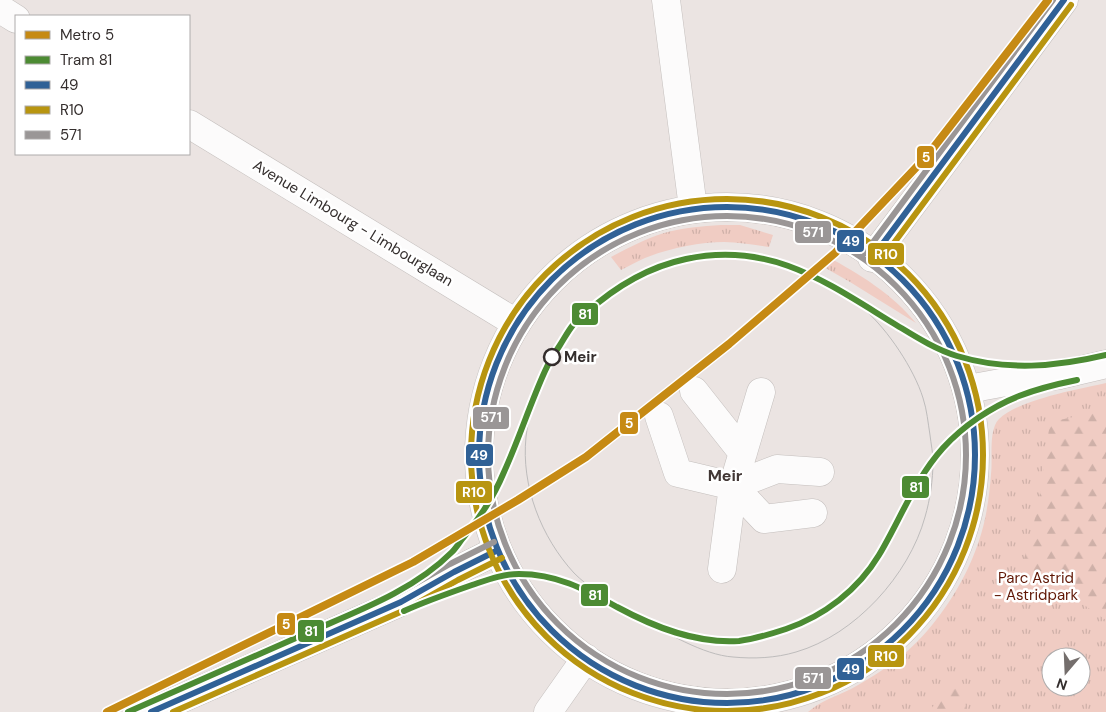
<svg xmlns="http://www.w3.org/2000/svg" width="1106" height="712" viewBox="0 0 1106 712" font-family="'DM Sans',sans-serif">
  <defs>
    <pattern id="grass-tufts" width="24" height="20" patternUnits="userSpaceOnUse" patternTransform="scale(1.25)"><rect width="24" height="20" fill="#f0ccc3"/><path d="M3 7l-1-3M5 7V3M7 7l1-3M15 17l-1-3M17 17v-4M19 17l1-3" fill="none" stroke="#ceb0a8"/></pattern>
    <pattern id="forest-firs" width="22" height="20" patternUnits="userSpaceOnUse" patternTransform="scale(1.25)"><rect width="22" height="20" fill="#f0ccc3"/><path d="M5 1l3.5 6h-7zM16 11l3.5 6h-7z" fill="#ceb0a8"/></pattern>
  </defs>
  <rect width="100%" height="100%" fill="#ebe4e2"/>
  <path fill="url(#grass-tufts)" fill-rule="evenodd" d="M 721,225 L 740,225 L 773,235 L 769,247 C 754,245 739,242 724,242 C 699,242 667,249 645,258 C 636,262 629,266 621,270 L 611,257 C 628,248 645,239 664,233 C 682,228 702,226 721,225 Z
    M 826,256 C 860,274 892,294 916,323 L 850,282 L 822,266 Z
    M 1106,383 L 1106,712 L 808,712 C 820,701 837,696 851,689 C 885,670 912,652 936,620 C 959,591 977,555 985,519 C 988,504 990,489 991,474 C 993,459 988,430 999,419 C 1018,400 1079,389 1106,383 ZM 1051,657 L 1081,657 L 1081,687 L 1051,687 Z"/>
  <path fill="url(#forest-firs)" d="M 1106,410 L 1106,620 L 1023,563 L 1038,507 L 1050,422 Z
    M 959,678 L 967,712 L 928,712 Z"/>
  <g fill="none" stroke-linecap="round" stroke-linejoin="round">
    <g stroke="#c4bfbd" stroke-width="29">
      <path id="minor" d="M 666,0 L 693,208
        M 0,9 L 16,19
        M 189,124 L 516,323
        M479 455a248 248 0 1 1 496 0a248 248 0 1 1-496 0Z
        M 872,258 C 936,172 1001,86 1064,0
        M 968,389 L 1006,382 L 1060,375 L 1106,364
        M 694,391 L 743,453
        M 761,392 L 733,486 L 764,519 L 813,513
        M 659,416 L 678,473 L 733,486 L 777,469 L 820,472
        M 722,569 L 733,486
        M 151,712 L 401,602 L 454,572 L 498,550
        M 548,712 L 586,658"/>
    </g>
    <use href="#minor" stroke="#fcfbfb" stroke-width="28"/>
    <path stroke="#bebcbc" stroke-width="1" d="M 539,385 C 534,402 528,419 526,437 C 521,486 541,537 574,573 C 588,587 606,598 622,610
      M 639,618 C 666,632 703,655 733,657 C 754,659 776,658 796,652 C 855,635 909,575 925,517 C 930,500 933,480 933,461 C 933,453 931,444 930,435 C 928,423 927,410 923,398 C 914,369 888,330 865,310 C 854,301 842,293 831,285"/>
    <g stroke="#fff" stroke-width="10">
      <path id="bus-1" d="M479 455a248 248 0 1 1 496 0a248 248 0 1 1-496 0Z
        M 872,258 L 1064,0
        M 151,712 L 401,602 L 454,572 L 498,550"/>
    </g>
    <g stroke="#fff" stroke-width="10">
      <path id="bus-2" d="M471 455a256 256 0 1 1 512 0a256 256 0 1 1-512 0Z
        M 879,263 L 1071,5
        M 173,712 L 405,610 L 458,580 L 502,558"/>
    </g>
    <g stroke="#fff" stroke-width="10">
      <path id="bus-3" d="M488 455a239 239 0 1 1 478 0a239 239 0 1 1-478 0Z
        M 865,253 L 1053,0
        M 147,704 L 397,594 L 450,564 L 494,542"/>
    </g>
    <use href="#bus-1" stroke="#306196" stroke-width="6"/>
    <use href="#bus-2" stroke="#b89510" stroke-width="6"/>
    <use href="#bus-3" stroke="#9a9696" stroke-width="6"/>
    <g stroke="#fff" stroke-width="10">
      <path id="tram-1" d="M 404,611 C 426,601 449,593 472,585 C 487,580 502,574 519,574 C 557,574 584,589 617,607 C 654,627 696,644 739,641 C 755,639 771,634 786,629 C 824,616 858,590 879,555 C 900,520 915,479 943,448 C 963,426 991,407 1019,396 C 1037,389 1057,384 1077,380
        M 128,712 C 187,686 246,660 305,634 C 355,612 412,592 452,552 C 456,548 459,543 463,538 C 480,518 494,496 504,472 C 519,439 530,404 545,371 C 549,362 554,354 560,345 C 564,339 568,331 573,325 C 577,320 582,317 586,313 C 615,287 648,267 686,259 C 770,241 826,282 893,323 C 913,335 934,349 957,356 C 1007,371 1056,367 1106,355"/>
    </g>
    <use href="#tram-1" stroke="#4c8b33" stroke-width="6"/>
    <g stroke="#fff" stroke-width="11">
      <path id="metro-1" d="M 107,712 L 413,562 L 518,500 L 586,457 L 729,344 L 835,253 L 927,156 L 1048,0"/>
    </g>
    <use href="#metro-1" stroke="#c68a14" stroke-width="8"/>
  </g>
  <circle fill="#fff" stroke="#342e2d" stroke-width="2.5" cx="552" cy="357" r="8"/>
  <g text-anchor="middle" dominant-baseline="central" stroke-width="5" stroke-linejoin="round" paint-order="stroke">
    <g font-size="15" fill="#342e2d" stroke="#fff">
      <text transform="translate(353 223) rotate(31)">Avenue Limbourg - Limbourglaan</text>
    </g>
    <g font-size="15" font-weight="bold" fill="#342e2d" stroke="#fff" text-anchor="start">
      <text x="564" y="357">Meir</text>
    </g>
    <g font-size="15" fill="#601705" stroke="#fff">
      <text x="1036" y="578">Parc Astrid<tspan x="1036" dy="17">- Astridpark</tspan></text>
    </g>
    <g font-size="16" font-weight="bold" fill="#423735" stroke="#fff">
      <text x="725" y="475">Meir</text>
    </g>
  </g>
  <g stroke="#fff" stroke-width="2">
    <rect x="916" y="145" width="19" height="24" rx="5" fill="#c68a14"/>
    <rect x="794" y="220" width="38" height="24" rx="5" fill="#9a9696"/>
    <rect x="836" y="229" width="29" height="24" rx="5" fill="#306196"/>
    <rect x="867" y="242" width="38" height="24" rx="5" fill="#b89510"/>
    <rect x="571" y="302" width="28" height="24" rx="5" fill="#4c8b33"/>
    <rect x="472" y="406" width="38" height="24" rx="5" fill="#9a9696"/>
    <rect x="619" y="411" width="20" height="24" rx="5" fill="#c68a14"/>
    <rect x="465" y="443" width="29" height="24" rx="5" fill="#306196"/>
    <rect x="901" y="475" width="29" height="24" rx="5" fill="#4c8b33"/>
    <rect x="455" y="480" width="38" height="24" rx="5" fill="#b89510"/>
    <rect x="580" y="583" width="29" height="24" rx="5" fill="#4c8b33"/>
    <rect x="276" y="612" width="20" height="24" rx="5" fill="#c68a14"/>
    <rect x="297" y="619" width="28" height="24" rx="5" fill="#4c8b33"/>
    <rect x="867" y="644" width="38" height="24" rx="5" fill="#b89510"/>
    <rect x="836" y="657" width="29" height="24" rx="5" fill="#306196"/>
    <rect x="794" y="666" width="38" height="24" rx="5" fill="#9a9696"/>
  </g>
  <g font-size="14" text-anchor="middle" font-weight="bold" fill="#fff">
    <text x="926" y="162">5</text>
    <text x="813" y="237">571</text>
    <text x="851" y="246">49</text>
    <text x="886" y="259">R10</text>
    <text x="585" y="319">81</text>
    <text x="491" y="422">571</text>
    <text x="629" y="428">5</text>
    <text x="479" y="460">49</text>
    <text x="916" y="492">81</text>
    <text x="474" y="497">R10</text>
    <text x="595" y="600">81</text>
    <text x="286" y="629">5</text>
    <text x="311" y="636">81</text>
    <text x="886" y="661">R10</text>
    <text x="851" y="674">49</text>
    <text x="813" y="683">571</text>
  </g>
  <rect x="15" y="15" width="175" height="140" fill="#ffffff" stroke="#aeabab"/>
  <rect x="25" y="31" width="25" height="8" fill="#c68a14" stroke="#aeabab"/>
  <text x="60" y="40" font-size="15" fill="#342e2d">Metro 5</text>
  <rect x="25" y="56" width="25" height="8" fill="#4c8b33" stroke="#aeabab"/>
  <text x="60" y="65" font-size="15" fill="#342e2d">Tram 81</text>
  <rect x="25" y="81" width="25" height="8" fill="#306196" stroke="#aeabab"/>
  <text x="60" y="90" font-size="15" fill="#342e2d">49</text>
  <rect x="25" y="106" width="25" height="8" fill="#b89510" stroke="#aeabab"/>
  <text x="60" y="115" font-size="15" fill="#342e2d">R10</text>
  <rect x="25" y="131" width="25" height="8" fill="#9a9696" stroke="#aeabab"/>
  <text x="60" y="140" font-size="15" fill="#342e2d">571</text>
  <g transform="translate(1066 672) rotate(199)"><circle r="24" fill="#ffffff" stroke="#aeabab"/>
  <path d="M0-4L9 19L0 12L-9 19Z" fill="#746e6c"/>
  <text y="-8" font-size="14" font-weight="bold" text-anchor="middle" fill="#342e2d">N</text>
  </g>
</svg>
